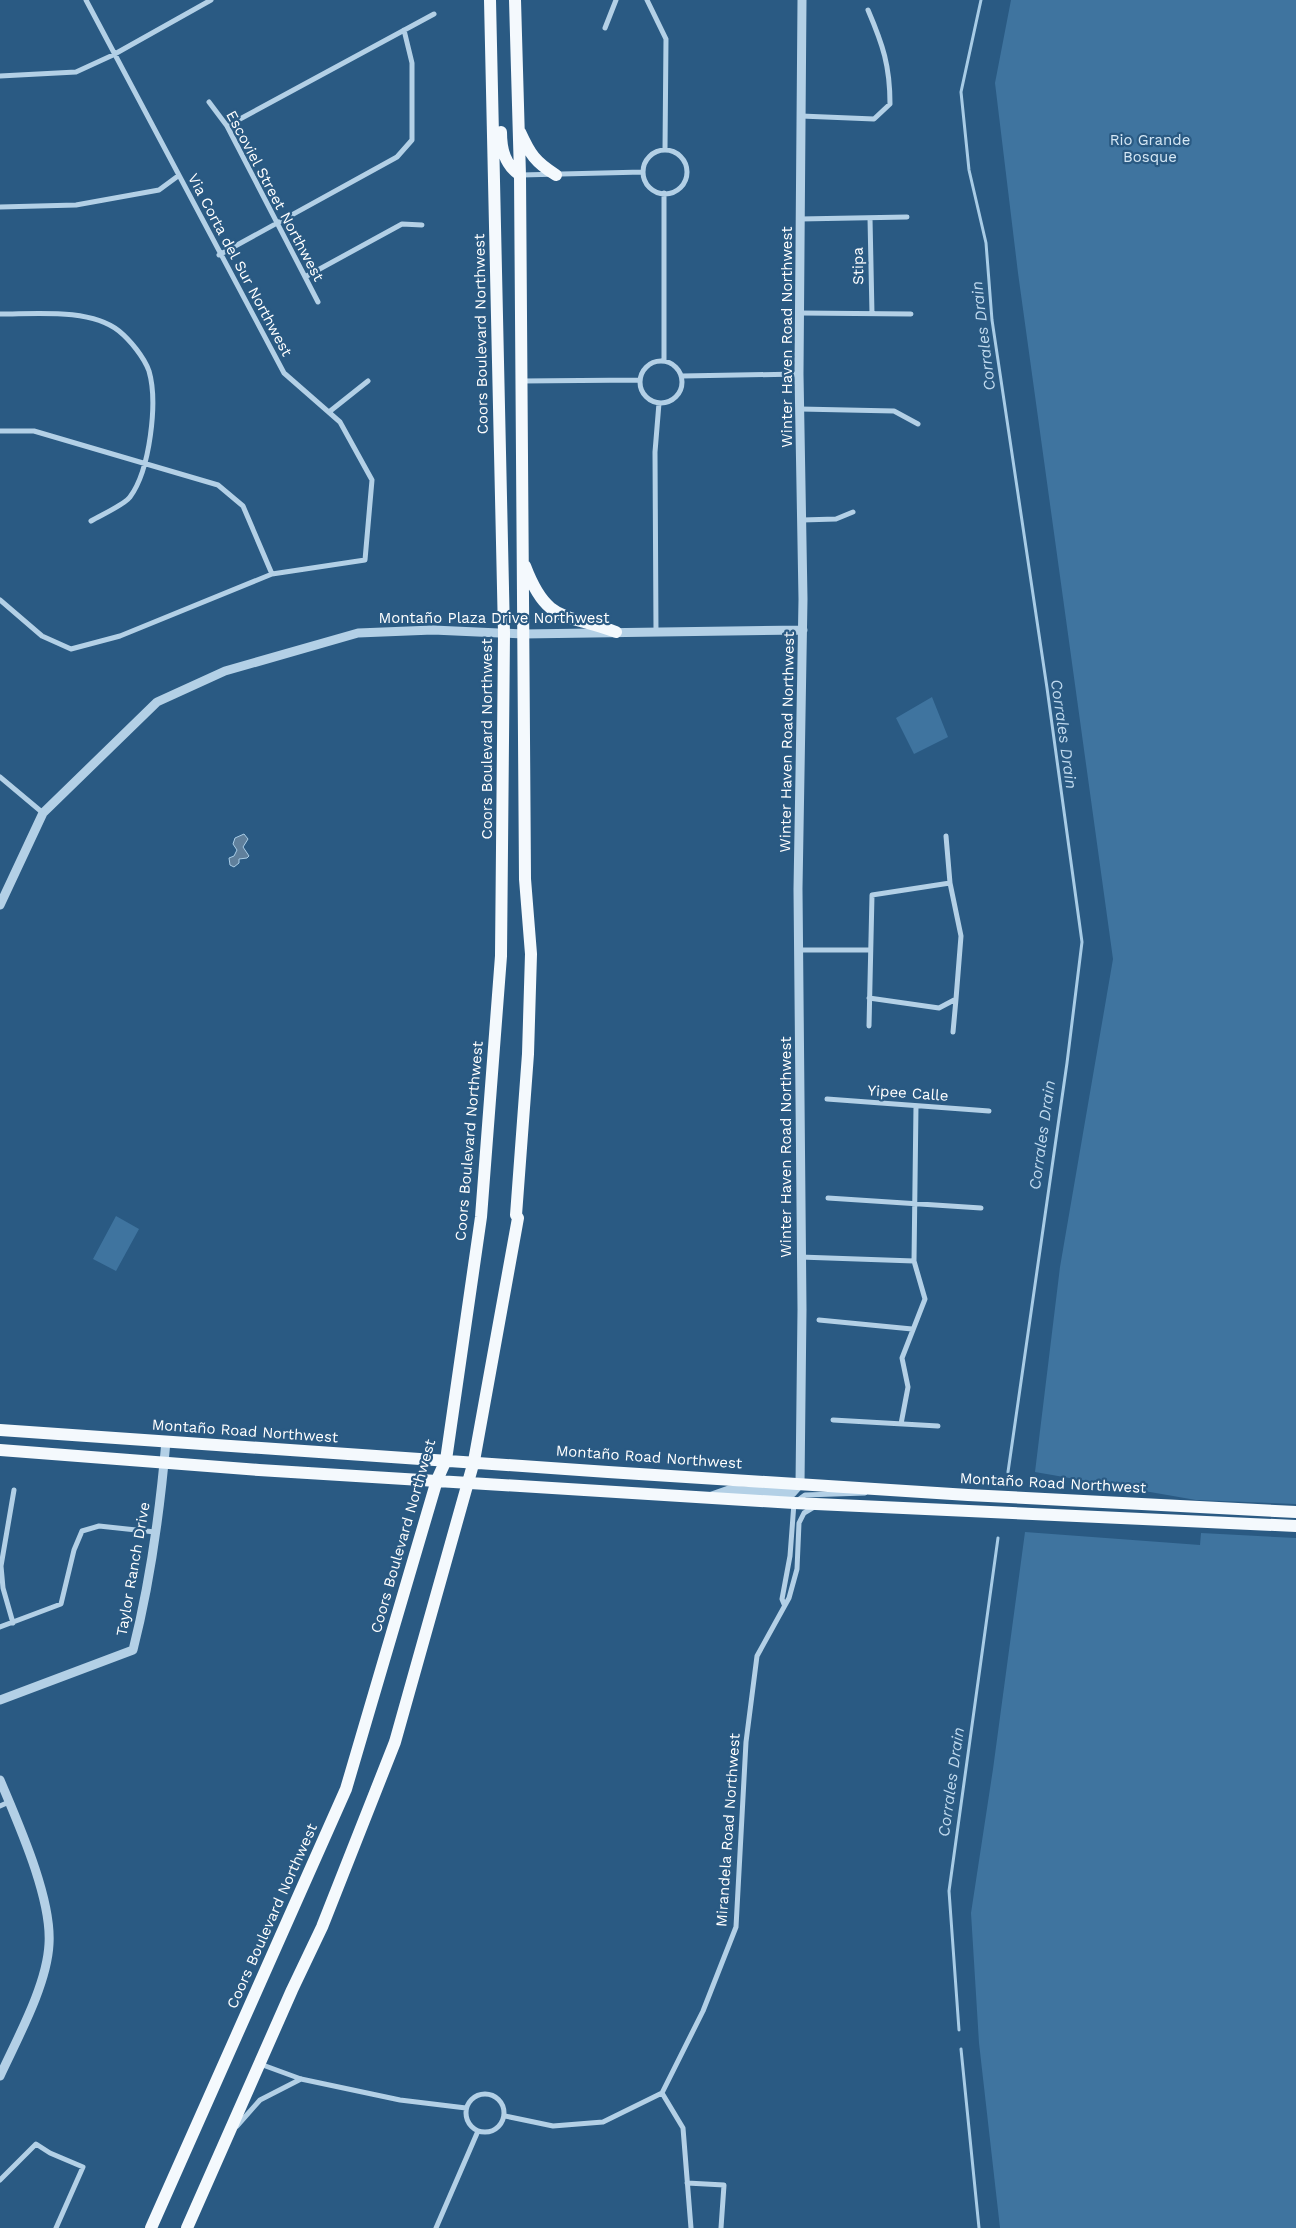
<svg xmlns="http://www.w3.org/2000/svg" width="1296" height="2228" viewBox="0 0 1296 2228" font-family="'Work Sans',sans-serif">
  <rect width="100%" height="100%" fill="#2a5a83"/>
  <path fill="#3f749f" d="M 1011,0 L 1296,0 L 1296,1504 L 1196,1500 L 1035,1472 L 1060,1267 L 1113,959 L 1018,273 L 995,83 Z
    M 932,697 L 948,737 L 914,754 L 896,718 Z
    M 116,1216 L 139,1229 L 116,1271 L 93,1259 Z
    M 1025,1532 L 1200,1545 L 1201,1533 L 1296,1538 L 1296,2228 L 1000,2228 L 979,2043 L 971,1913 L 993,1769 Z"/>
  <path fill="#60809c" stroke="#a8cce6" d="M 244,834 L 248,839 L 243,847 L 249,856 L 247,858 L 239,859 L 239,863 L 234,867 L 230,865 L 229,858 L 234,856 L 237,850 L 233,844 L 235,838 Z"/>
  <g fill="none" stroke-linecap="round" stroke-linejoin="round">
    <path stroke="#a8cce6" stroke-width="3" d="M 981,0 L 961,92 L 969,170 L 986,243 L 992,320 L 1047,688 L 1082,942 L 1067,1063 L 1008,1472
      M 959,2030 L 949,1891 L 998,1538
      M 961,2049 L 979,2228"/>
    <path stroke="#b3d0e6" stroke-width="5" d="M 647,0 L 666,39 L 665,149
      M 605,28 L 616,0
      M 0,76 L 76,72 L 113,55 L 211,0
      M 209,102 L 227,126 L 318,302
      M 801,116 L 874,119 L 890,104 C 890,66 883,45 868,10
      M 227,126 L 434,14
      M643 172a22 22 0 1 1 44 0a22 22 0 1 1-44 0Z
      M 521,175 L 643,172
      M 0,207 L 76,205 L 159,190 L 178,176
      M 870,218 L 872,314
      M 800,219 L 907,217
      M 219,255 L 397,157 L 412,140 L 412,63 L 404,30
      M 305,277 L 402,224 L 422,225
      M 800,313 L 911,314
      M 0,314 C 35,314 90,308 119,331 C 130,340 144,357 149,371 C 158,402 150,470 130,497 C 124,505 101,515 91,521
      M640 382a21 21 0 1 1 42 0a21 21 0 1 1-42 0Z
      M 664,361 L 664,193
      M 682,376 L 799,374
      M 522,381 L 639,380
      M 800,409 L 894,411 L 918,424
      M 329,412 L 368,381
      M 0,431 L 34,431 L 218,485 L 243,506 L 272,574
      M 802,520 L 836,519 L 853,512
      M 0,600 L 42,636 L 71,649 L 120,636 L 272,574 L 365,560 L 372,480 L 340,422 L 284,373 L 86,0
      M 656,631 L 655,452 L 659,403
      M 0,777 L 43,813
      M 946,836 L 950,883
      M 800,950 L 870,950
      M 869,1026 L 872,895 L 950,883 L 961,936 L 956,999 L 939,1008 L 869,998
      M 953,1032 L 956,999
      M 827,1099 L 989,1111
      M 828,1198 L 981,1208
      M 800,1257 L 914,1261
      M 819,1320 L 912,1329
      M 833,1420 L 938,1426
      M 901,1424 L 908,1387 L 902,1358 L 925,1299 L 914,1261 L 916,1106
      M 784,1604 L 782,1599 L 790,1556 L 794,1503 L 805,1495 L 865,1493
      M 13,1623 L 3,1588 L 1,1566 L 14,1490
      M 0,1627 L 61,1604 L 74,1550 L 82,1531 L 99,1526 L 155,1532
      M 0,1806 L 9,1802
      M 260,2064 L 301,2079 L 400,2100 L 466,2108
      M 662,2093 L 683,2128 L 691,2228
      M466 2113a19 19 0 1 1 38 0a19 19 0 1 1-38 0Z
      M 505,2116 L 553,2126 L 603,2122 L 662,2093 L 703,2011 L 736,1927 L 746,1742 L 757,1656 L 789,1598 L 797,1569 L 799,1523 L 804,1513 L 814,1507
      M 237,2126 L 260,2100 L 301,2079
      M 0,2180 L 36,2144 L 50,2153 L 83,2167 L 56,2228
      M 687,2183 L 724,2185 L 721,2228
      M 436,2228 L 478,2131"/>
    <path stroke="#b3d0e6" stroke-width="9" d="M 0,905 L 43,813 L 157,702 L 225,671 L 358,633 L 433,630 L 523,634 L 803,630
      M 712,1496 L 729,1490 L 792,1493 L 800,1484 L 802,1309 L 798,889 L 803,599 L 799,374 L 802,0
      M 0,1700 L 133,1650 C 150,1583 160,1511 166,1441
      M 0,1780 C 18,1823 52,1898 49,1944 C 47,1985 17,2039 0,2076"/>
    <path stroke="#f4f9fd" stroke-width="12" d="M 501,132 C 501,150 505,165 520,175
      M 520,132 C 530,154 535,162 556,175
      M 525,566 C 547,624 565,613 616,632
      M 0,1430 L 608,1472 L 968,1495 L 1296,1512
      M 0,1450 L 259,1470 L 794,1503 L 1296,1526
      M 151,2228 L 346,1789 L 437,1480 L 446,1460 L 481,1217 L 501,956 L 504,633 L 490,0
      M 187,2228 L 292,1990 L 322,1927 L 395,1742 L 474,1461 L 518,1218 L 516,1215 L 528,1054 L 531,954 L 525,879 L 520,175 L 515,0"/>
  </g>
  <g text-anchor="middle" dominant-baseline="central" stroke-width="4.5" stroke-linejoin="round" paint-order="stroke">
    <g font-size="15" fill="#d6e8f5" stroke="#2a5a83">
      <text x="1150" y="140">Rio Grande<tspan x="1150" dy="17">Bosque</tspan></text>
    </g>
    <g font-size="15" fill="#fff" stroke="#2a5a83">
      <text transform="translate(275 196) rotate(62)">Escoviel Street Northwest</text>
      <text transform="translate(240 265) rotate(62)">Via Corta del Sur Northwest</text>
      <text transform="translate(858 266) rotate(-91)">Stipa</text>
      <text transform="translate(481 334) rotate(-91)">Coors Boulevard Northwest</text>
      <text transform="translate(787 337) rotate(-90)">Winter Haven Road Northwest</text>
      <text x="494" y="618">Montaño Plaza Drive Northwest</text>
      <text transform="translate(487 739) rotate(-90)">Coors Boulevard Northwest</text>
      <text transform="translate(787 742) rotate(-89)">Winter Haven Road Northwest</text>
      <text transform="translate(908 1093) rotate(4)">Yipee Calle</text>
      <text transform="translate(469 1141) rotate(-85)">Coors Boulevard Northwest</text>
      <text transform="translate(786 1147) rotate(-90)">Winter Haven Road Northwest</text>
      <text transform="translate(245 1431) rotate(4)">Montaño Road Northwest</text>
      <text transform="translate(649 1457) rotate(4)">Montaño Road Northwest</text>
      <text transform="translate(1053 1483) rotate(3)">Montaño Road Northwest</text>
      <text transform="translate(403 1536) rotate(-74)">Coors Boulevard Northwest</text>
      <text transform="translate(133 1569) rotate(-80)">Taylor Ranch Drive</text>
      <text transform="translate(728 1830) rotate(-86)">Mirandela Road Northwest</text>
      <text transform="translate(272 1916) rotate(-66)">Coors Boulevard Northwest</text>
    </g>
    <g font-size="16" font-style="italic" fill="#bfd9ee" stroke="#2a5a83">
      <text transform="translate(983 336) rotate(-97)">Corrales Drain</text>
      <text transform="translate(1064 734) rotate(82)">Corrales Drain</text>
      <text transform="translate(1042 1135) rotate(-82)">Corrales Drain</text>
      <text transform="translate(951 1782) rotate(-82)">Corrales Drain</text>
    </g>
  </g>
</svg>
